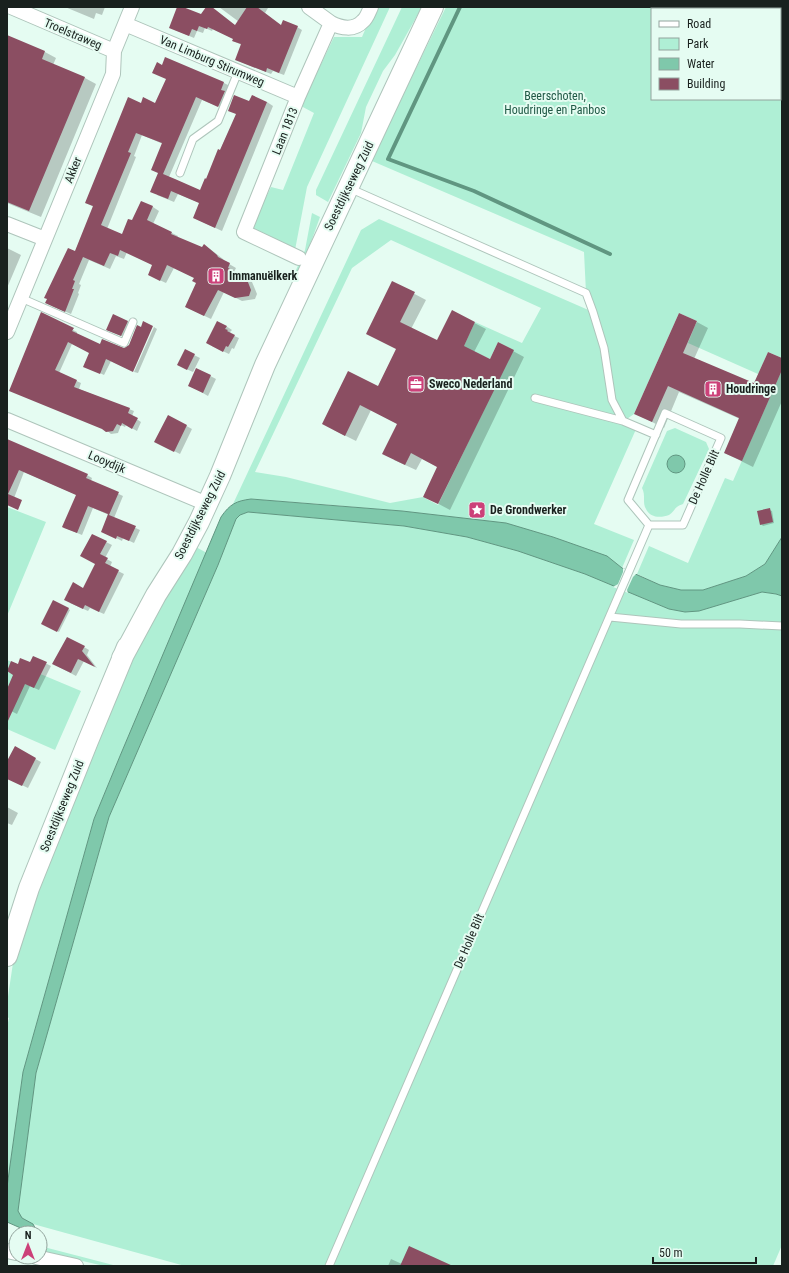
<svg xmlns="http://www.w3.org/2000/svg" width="789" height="1273" viewBox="0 0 789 1273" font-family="'Roboto Condensed',sans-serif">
  <rect width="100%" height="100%" fill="#e5fcf2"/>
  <path fill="#afefd5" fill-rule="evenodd" d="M 375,7 L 390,7 L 307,187 L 295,250 L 251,228 L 271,187 L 283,190 L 314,113 L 301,106 L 334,37 L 362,37 Z
    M 402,7 L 422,7 L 395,55 L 383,71 L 366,107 L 361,133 L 328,202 L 316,195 L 316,190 Z
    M 446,7 L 782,7 L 782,358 L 768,352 L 758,374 L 688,343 L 697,321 L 679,313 L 634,414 L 624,421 L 637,427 L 594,524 L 634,540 L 622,568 L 606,556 L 553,537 L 506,523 L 402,511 L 320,504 L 251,499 L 233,504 L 361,230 L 379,219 L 593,312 L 586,293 L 584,252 L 372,161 L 380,142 ZM 652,9 L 780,9 L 780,99 L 652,99 ZM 391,240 L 541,308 L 522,343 L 475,322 L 455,365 L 470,372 L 479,354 L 490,359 L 498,342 L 513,350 L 438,505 L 423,497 L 390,503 L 286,477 L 255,472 L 352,268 Z
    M 312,213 L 320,217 L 297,281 L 292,279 L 305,250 Z
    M 782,370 L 782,537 L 765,564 L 746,576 L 703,590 L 681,590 L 660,585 L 637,574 L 649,546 L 688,563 L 725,478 L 733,481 Z
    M 675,428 L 706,442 L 709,449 L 683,504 C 674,507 675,511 669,515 C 661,518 650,518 646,509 C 642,503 646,495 642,488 L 667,431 Z
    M 7,507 L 46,522 L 7,616 Z
    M 248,512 L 404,526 L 467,537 L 518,551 L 585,574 L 669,609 L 685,612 L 699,611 L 762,592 L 776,594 L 782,596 L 782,1245 L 773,1266 L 185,1266 L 33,1224 C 26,1220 20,1219 18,1211 L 36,1073 L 109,817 L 218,565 L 236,519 L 240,515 Z
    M 192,545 L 207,553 L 120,756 L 94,819 L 23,1072 L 7,1187 L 7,1027 L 9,1018 L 7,1017 L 7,1003 L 13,963 L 32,905 L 125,671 Z
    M 7,660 L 81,691 L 55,750 L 7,729 Z
    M 40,1246 L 117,1266 L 104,1266 L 40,1251 Z"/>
  <path fill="#7fc8ab" stroke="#609681" d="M667 464a9 9 0 1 1 18 0a9 9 0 1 1-18 0Z
    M 251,499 L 402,511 L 506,523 L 553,537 L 607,556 L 622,568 L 660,585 L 681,590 L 703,590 L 746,576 L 765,564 L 782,537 L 782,596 L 776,594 L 762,592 L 699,611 L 685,612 L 669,609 L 585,574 L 518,551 L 467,537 L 404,526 L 248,512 L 240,515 L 236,519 L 218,565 L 109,817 L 36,1073 L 18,1211 L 22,1218 L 33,1224 L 38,1233 L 32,1233 L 7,1222 L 7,1187 L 23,1072 L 94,819 L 120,756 L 221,517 C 230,504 236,501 251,499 Z"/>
  <path fill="#e5fcf2" d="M 623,568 L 637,573 L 633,577 L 627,590 L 628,593 L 613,587 L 618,584 L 623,572 Z"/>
  <path fill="#0003" d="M 65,7 L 105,7 L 102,15 L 96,13 L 94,19 Z
    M 178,7 L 248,34 L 250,30 L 219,7 L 267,7 L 268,8 L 265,13 L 281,26 L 297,27 L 302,30 L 284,75 L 273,71 L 271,74 L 241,62 L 242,45 L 233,41 L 234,39 L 213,29 L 212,31 L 205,28 L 203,33 L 197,31 L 194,38 L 175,30 Z
    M 7,36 L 45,52 L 56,58 L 53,65 L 85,78 L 96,84 L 41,217 L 7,203 Z
    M 163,66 L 224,83 L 230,86 L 225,109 L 202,100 L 169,177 L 201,191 L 237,114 L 229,110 L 250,103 L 267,102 L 273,106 L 222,231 L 194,218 L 200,203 L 178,194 L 174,202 L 157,195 L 163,144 L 142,135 L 134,156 L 136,157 L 107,229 L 122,235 L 133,222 L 141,202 L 153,207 L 159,211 L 153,224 L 172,233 L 178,236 L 177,238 L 203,249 L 204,246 L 210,249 L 223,259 L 224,261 L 236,268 L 234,272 L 252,282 L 257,294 L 255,299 L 242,301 L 224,292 L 211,319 L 186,307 L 197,283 L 195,278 L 174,268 L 166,283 L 155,278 L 153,265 L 127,252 L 124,259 L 116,256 L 110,269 L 89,260 L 79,284 L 81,285 L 78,293 L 79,294 L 71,314 L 52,306 L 94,207 L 86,203 L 141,104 L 156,104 L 167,79 Z
    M 7,248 L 21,255 L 7,288 Z
    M 392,282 L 426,300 L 411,329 L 438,341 L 453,312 L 486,329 L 474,352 L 490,360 L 513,351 L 524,357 L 450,510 L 435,502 L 438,467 L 422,459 L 416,470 L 394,460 L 398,424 L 371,410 L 356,441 L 334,430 L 378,387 L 397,349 Z
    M 42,314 L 77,332 L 77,334 L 100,345 L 102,340 L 124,349 L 129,346 L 138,326 L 141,328 L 144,323 L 152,327 L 132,371 L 111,361 L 104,375 L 85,366 L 90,352 L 72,344 L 59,373 L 81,383 L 79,389 L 134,411 L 132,416 L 141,422 L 137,431 L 126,425 L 125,427 L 121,425 L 118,433 L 111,434 L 105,429 L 10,390 Z
    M 114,315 L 130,323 L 124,337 L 110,331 Z
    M 697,322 L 708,328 L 694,359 L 754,385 L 782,359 L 782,401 L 753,467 L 725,453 L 740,419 L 679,392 L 664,428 L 636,414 Z
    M 226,326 L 232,330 L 230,332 L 232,335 L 239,338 L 234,349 L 232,348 L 229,354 L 212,346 Z
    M 154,327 L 157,329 L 138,373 L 134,372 Z
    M 194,355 L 200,358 L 193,372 L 184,368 Z
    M 197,369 L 216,379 L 208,396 L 194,388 Z
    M 168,416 L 192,429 L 180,454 L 160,444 Z
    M 7,440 L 87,475 L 92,478 L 91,481 L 123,496 L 114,518 L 140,530 L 134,543 L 123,538 L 122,541 L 102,531 L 109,515 L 93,508 L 82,535 L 65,528 L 77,495 L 24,472 L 11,506 L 7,504 Z
    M 769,510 L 772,511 L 774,523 L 763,526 L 761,524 Z
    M 92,535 L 112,545 L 105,558 L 112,562 L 110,567 L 124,574 L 104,614 L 90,608 L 88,611 L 70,603 L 84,589 L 96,564 Z
    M 54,601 L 70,610 L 59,632 L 43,623 Z
    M 84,647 L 89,650 L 87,655 L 97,668 L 84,661 L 76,676 L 59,667 Z
    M 33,657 L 51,666 L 39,690 L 30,686 L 17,714 L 7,709 L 7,692 L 18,665 L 30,664 Z
    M 15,748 L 41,762 L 28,788 L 7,778 L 7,764 Z
    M 7,807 L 18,813 L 12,825 L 7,823 Z
    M 391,1259 L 402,1264 L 449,1266 L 388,1266 Z"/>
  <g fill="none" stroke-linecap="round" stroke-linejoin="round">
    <path stroke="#609681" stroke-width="4" d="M 460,7 L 388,159 L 474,191 L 610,254"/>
  </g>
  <path fill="#8b4e62" d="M 177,7 L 183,7 L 201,14 L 206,7 L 212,7 L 235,25 L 247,7 L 257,7 L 281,25 L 283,20 L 298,26 L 279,73 L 267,68 L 266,72 L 235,60 L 241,44 L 232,41 L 233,39 L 208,27 L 207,29 L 199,26 L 197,31 L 192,29 L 189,36 L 169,28 Z
    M 7,35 L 45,51 L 42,59 L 85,77 L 29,211 L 7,202 Z
    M 165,57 L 224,82 L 221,90 L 225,91 L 218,107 L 196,97 L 163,174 L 175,179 L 200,190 L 205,178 L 206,179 L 218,149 L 220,150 L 236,114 L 228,111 L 234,95 L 249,101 L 252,95 L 267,102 L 215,228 L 193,218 L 199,203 L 171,191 L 168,199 L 150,192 L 158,173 L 151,170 L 162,143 L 136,133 L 128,152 L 131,153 L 101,225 L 122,234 L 128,219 L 132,220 L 141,201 L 153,206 L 147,220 L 172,232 L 171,234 L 202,247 L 204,244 L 217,255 L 218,257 L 230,263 L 228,268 L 246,277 L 251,290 L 249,296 L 235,298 L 218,290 L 204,316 L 185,307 L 196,283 L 192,281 L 194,278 L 167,265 L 160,281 L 148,275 L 152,265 L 120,250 L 118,256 L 110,253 L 104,266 L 83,257 L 73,280 L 75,281 L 72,289 L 74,289 L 65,312 L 45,303 L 47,299 L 44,298 L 68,248 L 75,251 L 93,206 L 85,203 L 128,97 L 141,103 L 143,97 L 155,103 L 166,79 L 152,73 L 157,62 L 162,65 Z
    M 392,281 L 415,292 L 400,322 L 437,340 L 452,310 L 475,322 L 464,346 L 490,359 L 498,342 L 514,350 L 438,504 L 423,497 L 437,467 L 411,453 L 405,465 L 382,454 L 397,424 L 360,405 L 345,436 L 322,424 L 348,371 L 378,386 L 396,349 L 366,334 Z
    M 41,312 L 74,328 L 72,331 L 100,344 L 102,339 L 124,348 L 129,345 L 137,325 L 141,327 L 143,321 L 153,326 L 133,372 L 106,359 L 100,374 L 83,367 L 89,353 L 68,342 L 55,370 L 77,380 L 74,387 L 130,408 L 128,413 L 138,418 L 132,429 L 122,423 L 121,426 L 117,424 L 113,431 L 106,432 L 102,429 L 9,391 Z
    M 679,313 L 697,321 L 683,353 L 754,383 L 768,352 L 782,358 L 782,370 L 742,461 L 724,453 L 739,418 L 668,386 L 652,422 L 634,414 Z
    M 113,314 L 128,321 L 121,336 L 106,330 Z
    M 217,321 L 227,326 L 225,329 L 228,330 L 227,331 L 235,335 L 228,347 L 226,346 L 223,352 L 206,343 Z
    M 185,349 L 195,354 L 187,370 L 177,365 Z
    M 196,368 L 211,375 L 203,393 L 188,386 Z
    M 168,415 L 187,425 L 174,452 L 154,442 Z
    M 7,439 L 88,474 L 86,478 L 119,492 L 109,515 L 136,526 L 129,541 L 117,536 L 116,539 L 101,532 L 108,514 L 88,506 L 77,533 L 64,528 L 62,527 L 76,495 L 19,470 L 8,494 L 22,500 L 18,510 L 7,505 Z
    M 770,508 L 773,522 L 760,525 L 757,511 Z
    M 92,534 L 107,541 L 100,554 L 108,558 L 105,563 L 119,570 L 99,612 L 85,605 L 83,609 L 64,600 L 73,582 L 83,588 L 95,564 L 80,556 Z
    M 53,600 L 69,608 L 57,632 L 41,624 Z
    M 67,637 L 85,646 L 82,651 L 95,667 L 78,659 L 71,673 L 52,664 Z
    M 33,656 L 47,662 L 34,688 L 25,684 L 7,723 L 7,689 L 13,675 L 7,671 L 11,661 L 18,664 L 20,658 L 30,662 Z
    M 15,746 L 36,758 L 22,786 L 7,779 L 7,761 Z
    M 409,1246 L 453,1266 L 400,1266 Z"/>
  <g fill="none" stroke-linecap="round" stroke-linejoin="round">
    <g stroke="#aec5bb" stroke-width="9">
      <path id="service" d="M 180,173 L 193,139 L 218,121 L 238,72
        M 349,188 L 586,293 L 593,312 L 604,348 L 612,400 L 623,421 L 656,435
        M 21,298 L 124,343 L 133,322
        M 535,398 L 623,421
        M 610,617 L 681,624 L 740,624 L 782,626
        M 329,1266 L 649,525 L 683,525 L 721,438 L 665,413 L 628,500 L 649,525"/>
    </g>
    <g stroke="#aec5bb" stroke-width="16">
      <path id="minor" d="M 11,7 L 114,51
        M 309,7 L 331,23
        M 125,24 L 298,97
        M 7,224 L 45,239
        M 299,258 L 244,232 L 298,97 L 331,23 C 341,28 354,31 363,21 C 367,18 369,11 371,7
        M 7,332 L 113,74 L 114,51 L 132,7
        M 7,420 L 207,504
        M 7,1251 L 16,1253
        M 36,1257 L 76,1266"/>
    </g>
    <g stroke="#aec5bb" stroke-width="22">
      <path id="secondary" d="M 122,658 L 156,595 L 182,554 L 199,522 L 220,476 L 265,365 L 433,7
        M 7,956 L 29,888 L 88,741 L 127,647"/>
    </g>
    <use href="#service" stroke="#fff" stroke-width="7"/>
    <use href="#minor" stroke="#fff" stroke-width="14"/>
    <use href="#secondary" stroke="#fff" stroke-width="20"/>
  </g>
  <defs>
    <g id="building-square" transform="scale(0.9)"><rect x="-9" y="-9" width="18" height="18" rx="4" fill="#cc4179" stroke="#e5fcf2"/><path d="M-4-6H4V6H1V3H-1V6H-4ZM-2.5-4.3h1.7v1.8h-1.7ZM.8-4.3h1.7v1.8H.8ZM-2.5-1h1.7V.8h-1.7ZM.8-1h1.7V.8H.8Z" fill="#fff"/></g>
    <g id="office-square" transform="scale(0.9)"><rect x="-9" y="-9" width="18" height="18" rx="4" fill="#cc4179" stroke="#e5fcf2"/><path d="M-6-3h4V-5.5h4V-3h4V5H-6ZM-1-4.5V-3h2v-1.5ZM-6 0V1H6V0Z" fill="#fff"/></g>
    <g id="sight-square" transform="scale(0.9)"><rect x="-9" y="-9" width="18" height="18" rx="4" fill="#cc4179" stroke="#e5fcf2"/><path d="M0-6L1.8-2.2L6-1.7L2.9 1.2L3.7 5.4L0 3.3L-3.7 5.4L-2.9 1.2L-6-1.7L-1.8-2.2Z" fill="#fff"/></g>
  </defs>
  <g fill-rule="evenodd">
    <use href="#building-square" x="216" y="276"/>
    <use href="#office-square" x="416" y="384"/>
    <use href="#building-square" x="713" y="389"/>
    <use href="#sight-square" x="477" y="510"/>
  </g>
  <g text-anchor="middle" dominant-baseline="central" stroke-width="4" stroke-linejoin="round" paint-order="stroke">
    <g font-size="12" fill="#19211e" stroke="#e5fcf2">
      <text transform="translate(73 34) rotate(23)">Troelstraweg</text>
      <text transform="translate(212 61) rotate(23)">Van Limburg Stirumweg</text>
      <text transform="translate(285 131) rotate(-68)">Laan 1813</text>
      <text transform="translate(73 170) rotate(-68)">Akker</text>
      <text transform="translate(349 186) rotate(-64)">Soestdijkseweg Zuid</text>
      <text transform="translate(107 462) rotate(23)">Looydijk</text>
      <text transform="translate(704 477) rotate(-66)">De Holle Bilt</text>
      <text transform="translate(200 515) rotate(-63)">Soestdijkseweg Zuid</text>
      <text transform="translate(62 806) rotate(-68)">Soestdijkseweg Zuid</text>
      <text transform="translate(469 941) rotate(-67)">De Holle Bilt</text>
    </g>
    <g font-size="12" fill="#205946" stroke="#e5fcf2">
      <text x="555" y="96">Beerschoten,<tspan x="555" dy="14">Houdringe en Panbos</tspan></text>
    </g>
    <g font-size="12" font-weight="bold" fill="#19211e" stroke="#e5fcf2" text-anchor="start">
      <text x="229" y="276">Immanuëlkerk</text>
      <text x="429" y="384">Sweco Nederland</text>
      <text x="726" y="389">Houdringe</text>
      <text x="490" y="510">De Grondwerker</text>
    </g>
  </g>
  <rect width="789" height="1273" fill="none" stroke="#19211e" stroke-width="16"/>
  <rect x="651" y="8" width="130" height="92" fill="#e5fcf2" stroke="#93a49d"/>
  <rect x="659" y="21" width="20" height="6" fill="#ffffff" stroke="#93a49d"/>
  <text x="687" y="28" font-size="12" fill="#19211e">Road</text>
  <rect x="659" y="38" width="20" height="12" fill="#afefd5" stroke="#93a49d"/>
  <text x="687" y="48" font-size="12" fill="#19211e">Park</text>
  <rect x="659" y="58" width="20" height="12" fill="#7fc8ab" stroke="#93a49d"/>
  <text x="687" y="68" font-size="12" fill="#19211e">Water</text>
  <rect x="659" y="78" width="20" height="12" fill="#8b4e62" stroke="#93a49d"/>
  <text x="687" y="88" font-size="12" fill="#19211e">Building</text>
  <g transform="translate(28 1245)"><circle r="19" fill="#e5fcf2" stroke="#93a49d"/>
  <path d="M0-3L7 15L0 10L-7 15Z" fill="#cc4179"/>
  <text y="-6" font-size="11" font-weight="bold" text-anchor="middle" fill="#19211e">N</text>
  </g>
  <path d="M653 1257v6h103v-6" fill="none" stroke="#19211e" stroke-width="2"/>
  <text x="659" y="1257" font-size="12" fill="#19211e" stroke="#e5fcf2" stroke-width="3" paint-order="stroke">50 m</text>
</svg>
